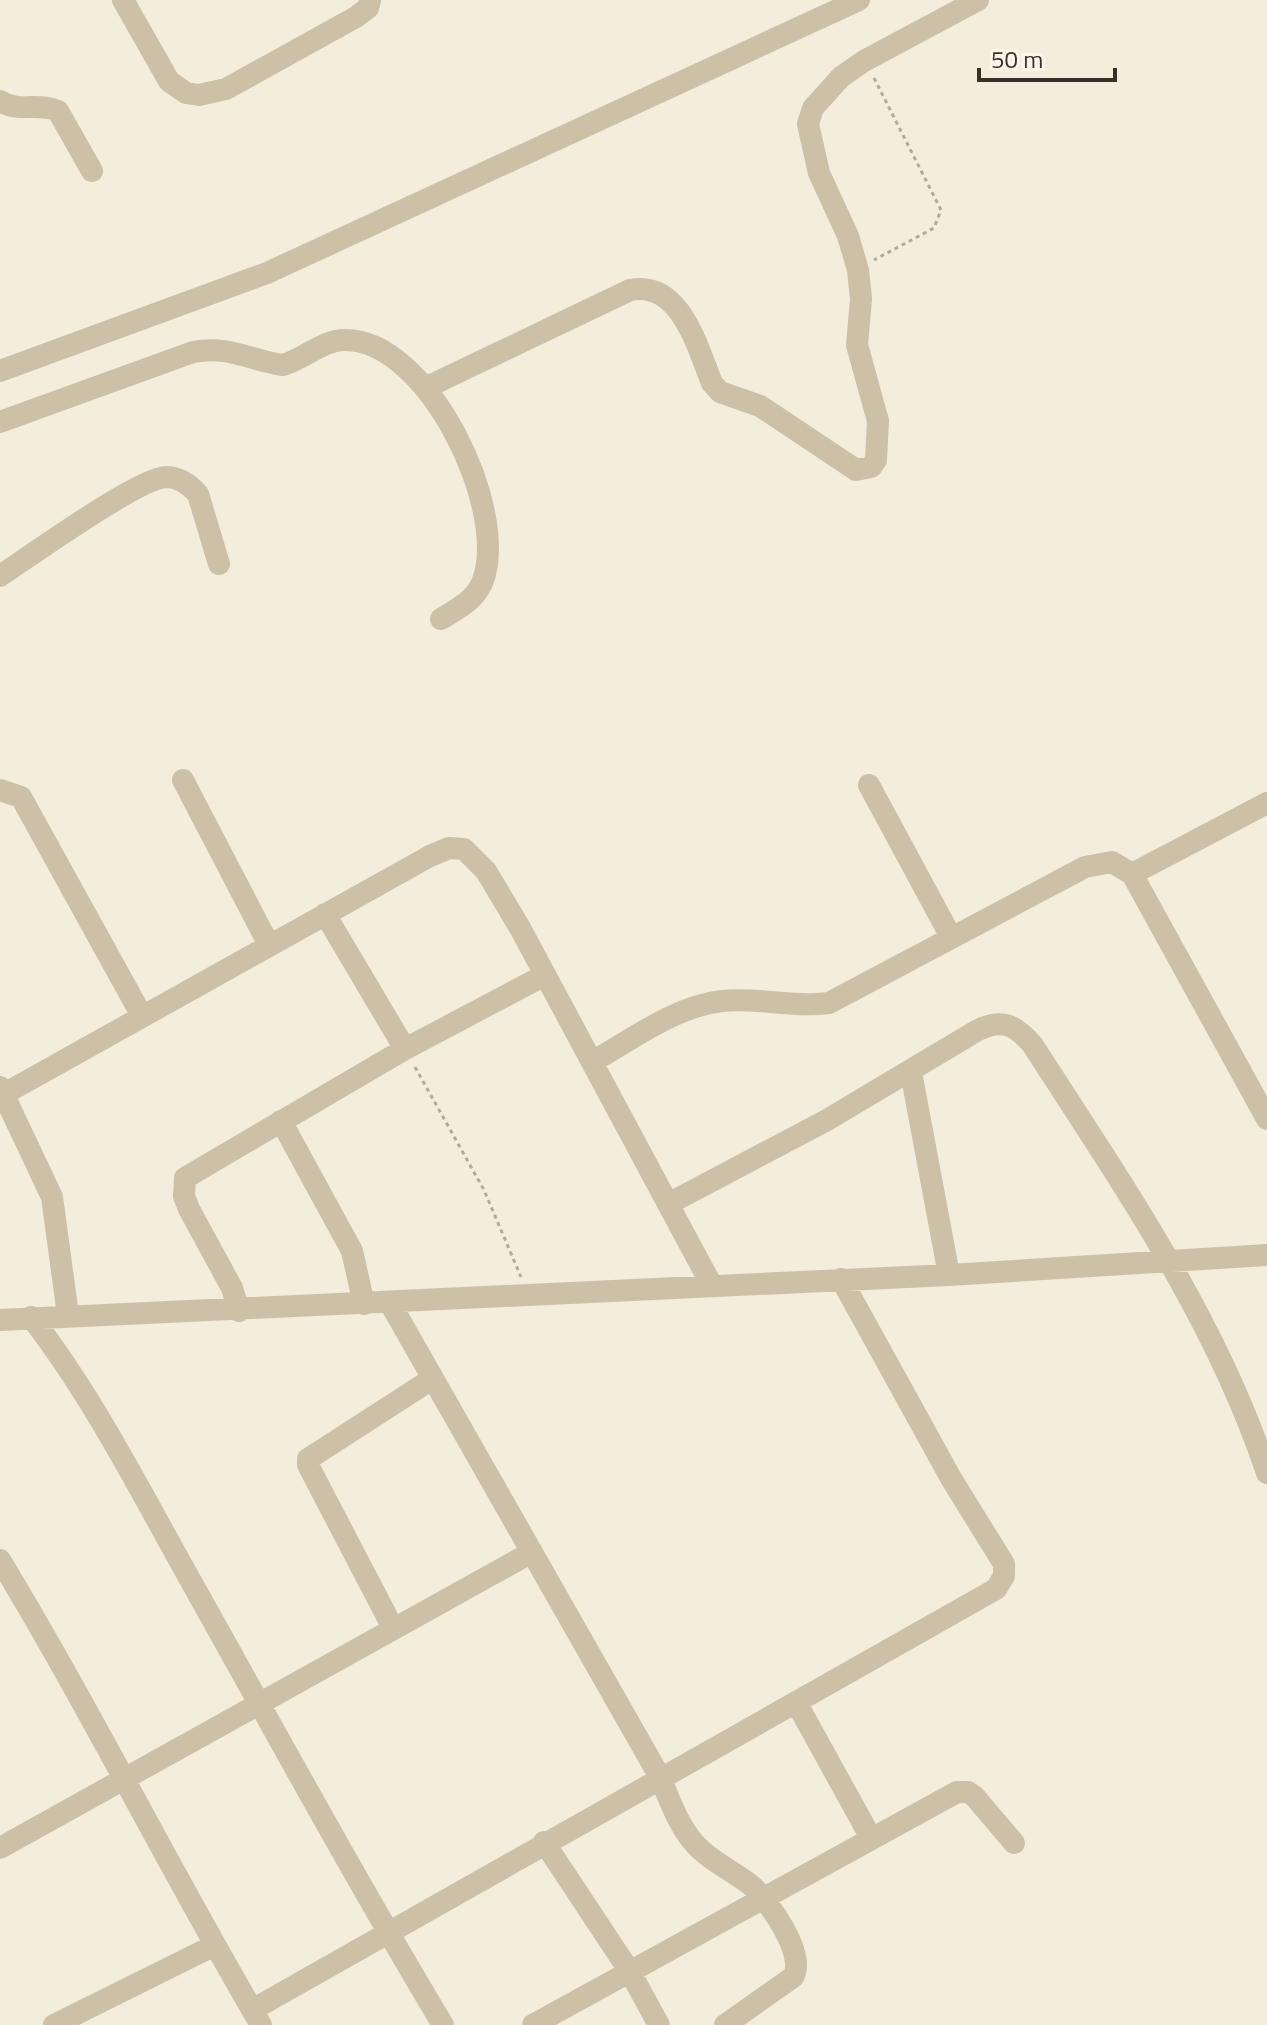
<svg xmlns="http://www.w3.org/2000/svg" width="1267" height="2025" viewBox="0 0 1267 2025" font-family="'Titillium Web',sans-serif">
  <rect width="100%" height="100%" fill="#f3eddc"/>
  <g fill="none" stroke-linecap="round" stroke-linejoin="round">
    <path stroke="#b8aa91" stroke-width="3" stroke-dasharray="4 4" stroke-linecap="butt" d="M 874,78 L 941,210 L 934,228 L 874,260
      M 415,1067 L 484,1190 L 521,1277"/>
    <path stroke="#ccc0a7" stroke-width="22" d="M 123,0 L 169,81 L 186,93 L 199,95 L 226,89 L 356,17 L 368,8 L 370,0
      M 0,101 C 19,113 39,102 58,111 L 92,171
      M 0,371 L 267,273 L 859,0
      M 425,388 L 630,290 C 680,280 697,346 712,383 L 720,392 L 760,406 L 856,470 L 871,467 L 876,460 L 878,421 L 857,345 L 861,299 L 858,270 L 848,236 L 819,173 L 808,124 L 813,108 L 841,77 L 864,61 L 978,0
      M 0,422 L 193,352 C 227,345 250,360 283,365 C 304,359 323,340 345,340 C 428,339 511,512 482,583 C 474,601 457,609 441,619
      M 0,576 C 29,557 138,478 166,477 C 179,477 190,485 198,494 L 219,564
      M 183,780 L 269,945
      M 869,785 L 951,937
      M 0,790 L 21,797 L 142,1016
      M 1132,874 L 1267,1119
      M 325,914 L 405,1049
      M 592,1062 C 631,1040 676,1006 722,1001 C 758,997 793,1008 829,1003 L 1085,867 L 1112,862 L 1132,874 L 1267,803
      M 911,1072 L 949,1275
      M 0,1087 L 52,1197 L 68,1315
      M 4,1094 L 430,856 L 449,848 L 464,849 L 486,871 L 520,928 L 711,1284
      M 281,1121 L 352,1251 L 364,1304
      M 670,1203 L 827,1120 L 978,1030 C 1002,1018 1015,1025 1032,1044 C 1121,1182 1215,1317 1267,1473
      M 390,1303 L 661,1779 C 671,1804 681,1832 701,1850 C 716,1864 736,1873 752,1886 C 769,1902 807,1955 793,1977 L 725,2025
      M 239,1311 L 232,1288 L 189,1209 L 184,1196 L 185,1178 L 405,1049 L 545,975
      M 31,1317 C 96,1401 145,1500 197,1592 C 278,1737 358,1883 443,2025
      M 0,1320 L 949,1275 L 1267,1255
      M 0,1560 C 92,1712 171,1872 261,2025
      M 393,1628 L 308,1465 L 308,1459 L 432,1379
      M 796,1702 L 871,1838
      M 544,1842 L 630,1972 L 659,2025
      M 0,1848 L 532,1552
      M 252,2010 L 996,1589 L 1004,1576 L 1004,1564 L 952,1480 L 841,1279
      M 54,2025 L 215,1945
      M 533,2025 L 957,1792 L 968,1792 L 975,1797 L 1014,1843"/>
  </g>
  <path d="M979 68v12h136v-12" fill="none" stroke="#383028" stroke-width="4"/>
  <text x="991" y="68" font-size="24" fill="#383028" stroke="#fbf6e9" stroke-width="6" paint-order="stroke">50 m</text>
</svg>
